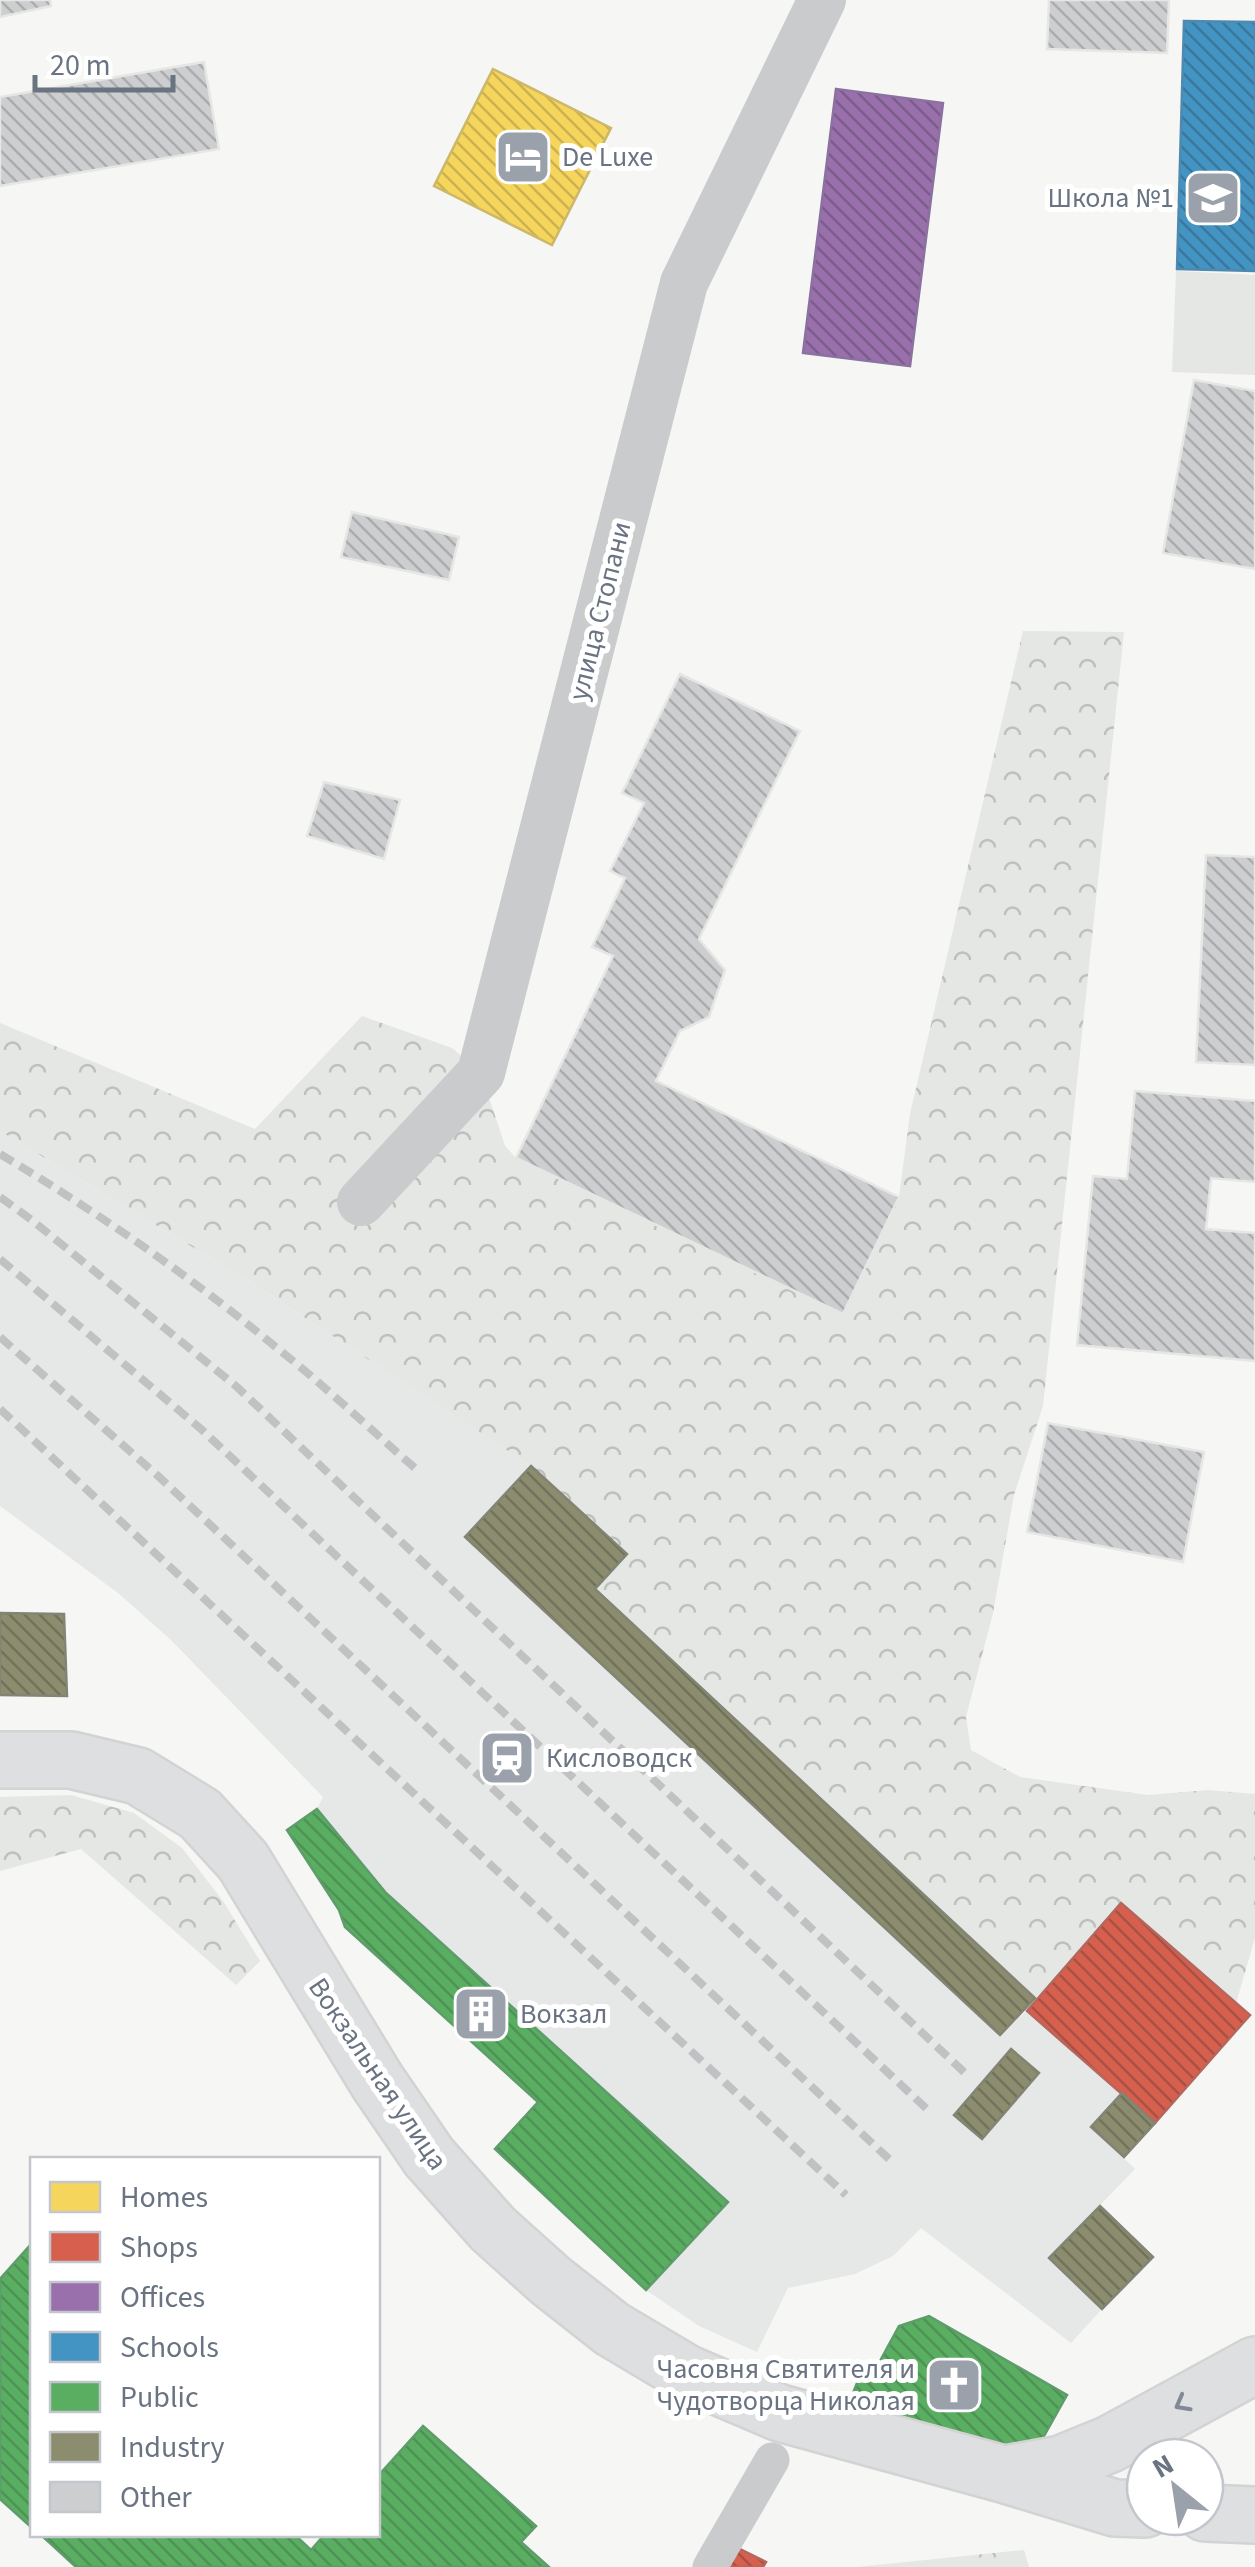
<svg xmlns="http://www.w3.org/2000/svg" width="1255" height="2567" viewBox="0 0 1255 2567" font-family="'Source Sans 3',sans-serif">
  <defs>
    <pattern id="forest-crowns" width="20" height="18" patternUnits="userSpaceOnUse" patternTransform="scale(2.5)"><rect width="20" height="18" fill="#e4e7e3"/><path d="M2 6a3 3 0 1 1 6 0M12 15a3 3 0 1 1 6 0" fill="none" stroke="#bdc0bd"/></pattern>
    <pattern id="homes-back-hatch" width="6" height="6" patternUnits="userSpaceOnUse" patternTransform="scale(2.5)"><rect width="6" height="6" fill="#f6d55c"/><path d="M-1 5l2 2M0 0l6 6M5-1l2 2" fill="none" stroke="#cbb151"/></pattern>
    <pattern id="shops-back-hatch" width="6" height="6" patternUnits="userSpaceOnUse" patternTransform="scale(2.5)"><rect width="6" height="6" fill="#d6604d"/><path d="M-1 5l2 2M0 0l6 6M5-1l2 2" fill="none" stroke="#a85044"/></pattern>
    <pattern id="offices-back-hatch" width="6" height="6" patternUnits="userSpaceOnUse" patternTransform="scale(2.5)"><rect width="6" height="6" fill="#9970ab"/><path d="M-1 5l2 2M0 0l6 6M5-1l2 2" fill="none" stroke="#7b5c8a"/></pattern>
    <pattern id="schools-back-hatch" width="6" height="6" patternUnits="userSpaceOnUse" patternTransform="scale(2.5)"><rect width="6" height="6" fill="#4393c3"/><path d="M-1 5l2 2M0 0l6 6M5-1l2 2" fill="none" stroke="#3a779c"/></pattern>
    <pattern id="public-back-hatch" width="6" height="6" patternUnits="userSpaceOnUse" patternTransform="scale(2.5)"><rect width="6" height="6" fill="#5aae61"/><path d="M-1 5l2 2M0 0l6 6M5-1l2 2" fill="none" stroke="#4e9255"/></pattern>
    <pattern id="industry-back-hatch" width="6" height="6" patternUnits="userSpaceOnUse" patternTransform="scale(2.5)"><rect width="6" height="6" fill="#8c8c6e"/><path d="M-1 5l2 2M0 0l6 6M5-1l2 2" fill="none" stroke="#71725c"/></pattern>
    <pattern id="building-back-hatch" width="6" height="6" patternUnits="userSpaceOnUse" patternTransform="scale(2.5)"><rect width="6" height="6" fill="#cdcecf"/><path d="M-1 5l2 2M0 0l6 6M5-1l2 2" fill="none" stroke="#aaacad"/></pattern>
  </defs>
  <rect width="100%" height="100%" fill="#f6f6f5"/>
  <path fill="#e6e7e7" d="M 0,1131 L 247,1280 L 531,1466 L 465,1538 L 1000,2034 L 1027,2011 L 1122,2093 L 1092,2127 L 1135,2169 L 1049,2258 L 1102,2309 L 1071,2343 L 921,2228 L 893,2256 L 855,2274 L 788,2288 L 757,2352 L 699,2326 L 646,2290 L 727,2201 L 386,1893 L 317,1809 L 323,1797 L 171,1640 L 118,1593 L 0,1506 Z"/>
  <path fill="#e4e7e3" d="M 1176,271 L 1255,275 L 1255,375 L 1172,372 Z"/>
  <path fill="url(#forest-crowns)" d="M 1023,631 L 1124,632 L 1043,1406 L 1014,1495 L 993,1613 L 966,1717 L 971,1750 L 1020,1777 L 1148,1795 L 1208,1790 L 1255,1794 L 1255,1938 L 1236,2003 L 1121,1903 L 1044,1992 L 1035,1998 L 595,1589 L 531,1466 L 247,1280 L 0,1131 L 0,1023 L 255,1129 L 362,1016 L 452,1048 L 481,1073 L 505,1146 L 516,1158 L 842,1314 L 899,1197 L 910,1114 Z
    M 71,1795 L 134,1813 L 182,1848 L 223,1901 L 260,1961 L 236,1985 L 81,1849 L 0,1871 L 0,1797 Z
    M 1024,2550 L 1029,2567 L 857,2567 Z"/>
  <path fill="url(#homes-back-hatch)" stroke="#ccb867" stroke-width="2.5" d="M 493,69 L 611,128 L 552,245 L 434,186 Z"/>
  <path fill="url(#shops-back-hatch)" stroke="#b5665d" stroke-width="2.5" d="M 1121,1903 L 1250,2015 L 1155,2123 L 1027,2011 Z
    M 734,2546 L 766,2562 L 763,2567 L 721,2567 Z"/>
  <path fill="url(#offices-back-hatch)" stroke="#8b719f" stroke-width="2.5" d="M 836,89 L 943,103 L 910,366 L 803,353 Z"/>
  <path fill="url(#schools-back-hatch)" stroke="#4e89b0" stroke-width="2.5" d="M 1184,21 L 1255,22 L 1255,271 L 1177,269 Z"/>
  <path fill="url(#public-back-hatch)" stroke="#5e9c6b" stroke-width="2.5" d="M 317,1809 L 386,1893 L 728,2202 L 646,2290 L 495,2149 L 538,2102 L 345,1927 L 339,1910 L 287,1830 Z
    M 32,2243 L 32,2528 L 0,2499 L 0,2279 Z
    M 929,2316 L 1067,2395 L 1035,2452 L 867,2411 L 853,2393 L 859,2378 L 874,2372 L 899,2326 Z
    M 423,2426 L 536,2526 L 521,2542 L 549,2567 L 76,2567 L 40,2534 L 294,2534 L 311,2550 L 325,2534 L 378,2534 L 378,2476 Z"/>
  <path fill="url(#industry-back-hatch)" stroke="#828474" stroke-width="2.5" d="M 531,1466 L 627,1554 L 595,1589 L 1035,1998 L 1000,2035 L 465,1537 Z
    M 0,1613 L 64,1614 L 67,1696 L 0,1695 Z
    M 1011,2049 L 1039,2073 L 982,2139 L 954,2115 Z
    M 1122,2093 L 1155,2123 L 1124,2157 L 1091,2127 Z
    M 1100,2206 L 1153,2257 L 1102,2309 L 1049,2258 Z"/>
  <path fill="url(#building-back-hatch)" stroke="#e6e6e4" stroke-width="2.5" d="M 0,0 L 50,0 L 51,6 L 0,17 Z
    M 1049,0 L 1169,0 L 1167,53 L 1047,49 Z
    M 204,62 L 219,149 L 0,186 L 0,97 Z
    M 1194,380 L 1255,391 L 1255,569 L 1163,553 Z
    M 352,512 L 459,537 L 449,580 L 341,557 Z
    M 680,674 L 800,731 L 699,939 L 725,970 L 709,1017 L 680,1031 L 656,1081 L 899,1197 L 843,1314 L 516,1158 L 613,956 L 592,947 L 625,878 L 610,871 L 644,803 L 622,793 Z
    M 324,782 L 400,800 L 384,859 L 307,836 Z
    M 1206,855 L 1255,857 L 1255,1065 L 1196,1062 Z
    M 1135,1091 L 1255,1101 L 1255,1182 L 1211,1178 L 1206,1229 L 1255,1233 L 1255,1361 L 1077,1345 L 1093,1176 L 1127,1179 Z
    M 1048,1423 L 1204,1452 L 1183,1562 L 1027,1532 Z"/>
  <g fill="none" stroke-linecap="round" stroke-linejoin="round">
    <g stroke="#d3d3d3" stroke-width="60">
      <path id="secondary" d="M 0,1760 L 71,1760 L 138,1776 L 200,1814 L 243,1861 L 377,2081 L 429,2157 L 493,2229 L 551,2281 L 612,2329 L 686,2373 L 780,2413 L 1003,2474 L 1115,2508 L 1145,2509
        M 1006,2474 L 1061,2464 L 1110,2444 L 1255,2365
        M 1205,2513 L 1255,2515"/>
    </g>
    <path stroke="#cacbcc" stroke-width="35" d="M 710,2567 L 772,2460"/>
    <path stroke="#cacbcc" stroke-width="48" d="M 361,1202 L 481,1073 L 684,283 L 822,0"/>
    <use href="#secondary" stroke="#dedfe0" stroke-width="55"/>
    <path stroke="#c0c1c2" stroke-width="8" stroke-dasharray="15 8" stroke-linecap="butt" d="M 0,1154 C 97,1212 190,1276 277,1348 C 325,1386 370,1429 416,1469
      M 0,1197 L 33,1221 L 237,1387 L 966,2074
      M 0,1259 L 201,1429 L 930,2112
      M 0,1337 L 157,1475 L 889,2159
      M 0,1409 L 846,2195"/>
  </g>
  <defs><path id="oneway-chevron" d="M-2-3.5L2.5 0L-2 3.5" fill="none" stroke-width="1.6" stroke-linecap="round" stroke-linejoin="round" transform="scale(2.5)"/></defs>
  <use stroke="#808995" href="#oneway-chevron" transform="translate(1182 2404) rotate(151)"/>
  <defs>
    <g id="hotel-square" transform="scale(2.875)"><rect x="-9" y="-9" width="18" height="18" rx="4" fill="#9aa1aa" stroke="#fff"/><path d="M-6-4.5h1.5V1H6V5H4.5V3h-9V5H-6ZM-4 0a1.8 1.8 0 1 1 3.6 0ZM.5 0V-2.5h3Q6-2.5 6 0Z" fill="#fff"/></g>
    <g id="school-square" transform="scale(2.875)"><rect x="-9" y="-9" width="18" height="18" rx="4" fill="#9aa1aa" stroke="#fff"/><path d="M0-5L7-2L0 1L-7-2ZM-4 1L0 2.5L4 1V4Q0 6-4 4Z" fill="#fff"/></g>
    <g id="station-square" transform="scale(2.875)"><rect x="-9" y="-9" width="18" height="18" rx="4" fill="#9aa1aa" stroke="#fff"/><path d="M-3-6H3Q5-6 5-4V2Q5 4 3 4L4.5 6H3L1.5 4h-3L-3 6H-4.5L-3 4Q-5 4-5 2V-4Q-5-6-3-6ZM-3.5-4v3h7v-3ZM-3.5 1v1.5H-2V1ZM2 1v1.5H3.5V1Z" fill="#fff"/></g>
    <g id="building-square" transform="scale(2.875)"><rect x="-9" y="-9" width="18" height="18" rx="4" fill="#9aa1aa" stroke="#fff"/><path d="M-4-6H4V6H1V3H-1V6H-4ZM-2.5-4.3h1.7v1.8h-1.7ZM.8-4.3h1.7v1.8H.8ZM-2.5-1h1.7V.8h-1.7ZM.8-1h1.7V.8H.8Z" fill="#fff"/></g>
    <g id="church-square" transform="scale(2.875)"><rect x="-9" y="-9" width="18" height="18" rx="4" fill="#9aa1aa" stroke="#fff"/><path d="M-1.2-6h2.4v3.5h3.3v2.4h-3.3V6h-2.4V-.1h-3.3v-2.4h3.3Z" fill="#fff"/></g>
  </defs>
  <g fill-rule="evenodd">
    <use href="#hotel-square" x="523" y="157"/>
    <use href="#school-square" x="1213" y="198"/>
    <use href="#station-square" x="507" y="1758"/>
    <use href="#building-square" x="481" y="2014"/>
    <use href="#church-square" x="954" y="2385"/>
  </g>
  <g text-anchor="middle" dominant-baseline="central" stroke-width="10" stroke-linejoin="round" paint-order="stroke">
    <g font-size="28" fill="#697382" stroke="#fff" text-anchor="start">
      <text x="562" y="157">De Luxe</text>
      <text x="1174" y="198" text-anchor="end">Школа №1</text>
      <text x="546" y="1758">Кисловодск</text>
      <text x="520" y="2014">Вокзал</text>
      <text x="915" y="2369" text-anchor="end">Часовня Святителя и<tspan x="915" dy="32">Чудотворца Николая</tspan></text>
    </g>
    <g font-size="28" fill="#697382" stroke="#fff">
      <text transform="translate(600 611) rotate(-76)">улица Стопани</text>
      <text transform="translate(378 2074) rotate(56)">Вокзальная улица</text>
    </g>
  </g>
  <rect x="30" y="2157" width="350" height="380" fill="#ffffff" stroke="#c3c7cd" stroke-width="2.5"/>
  <rect x="50" y="2182" width="50" height="30" fill="#f6d55c" stroke="#c3c7cd" stroke-width="2.5"/>
  <text x="120" y="2207" font-size="30" fill="#697382">Homes</text>
  <rect x="50" y="2232" width="50" height="30" fill="#d6604d" stroke="#c3c7cd" stroke-width="2.5"/>
  <text x="120" y="2257" font-size="30" fill="#697382">Shops</text>
  <rect x="50" y="2282" width="50" height="30" fill="#9970ab" stroke="#c3c7cd" stroke-width="2.5"/>
  <text x="120" y="2307" font-size="30" fill="#697382">Offices</text>
  <rect x="50" y="2332" width="50" height="30" fill="#4393c3" stroke="#c3c7cd" stroke-width="2.5"/>
  <text x="120" y="2357" font-size="30" fill="#697382">Schools</text>
  <rect x="50" y="2382" width="50" height="30" fill="#5aae61" stroke="#c3c7cd" stroke-width="2.5"/>
  <text x="120" y="2407" font-size="30" fill="#697382">Public</text>
  <rect x="50" y="2432" width="50" height="30" fill="#8c8c6e" stroke="#c3c7cd" stroke-width="2.5"/>
  <text x="120" y="2457" font-size="30" fill="#697382">Industry</text>
  <rect x="50" y="2482" width="50" height="30" fill="#cdcecf" stroke="#c3c7cd" stroke-width="2.5"/>
  <text x="120" y="2507" font-size="30" fill="#697382">Other</text>
  <g transform="translate(1175 2487) rotate(330)"><circle r="48" fill="#ffffff" stroke="#c3c7cd" stroke-width="2.5"/>
  <path d="M0-8L18 38L0 25L-18 38Z" fill="#9aa1aa"/>
  <text y="-15" font-size="28" font-weight="bold" text-anchor="middle" fill="#697382">N</text>
  </g>
  <path d="M35 75v15h138v-15" fill="none" stroke="#697382" stroke-width="5"/>
  <text x="50" y="75" font-size="30" fill="#697382" stroke="#ffffff" stroke-width="8" paint-order="stroke">20 m</text>
</svg>
